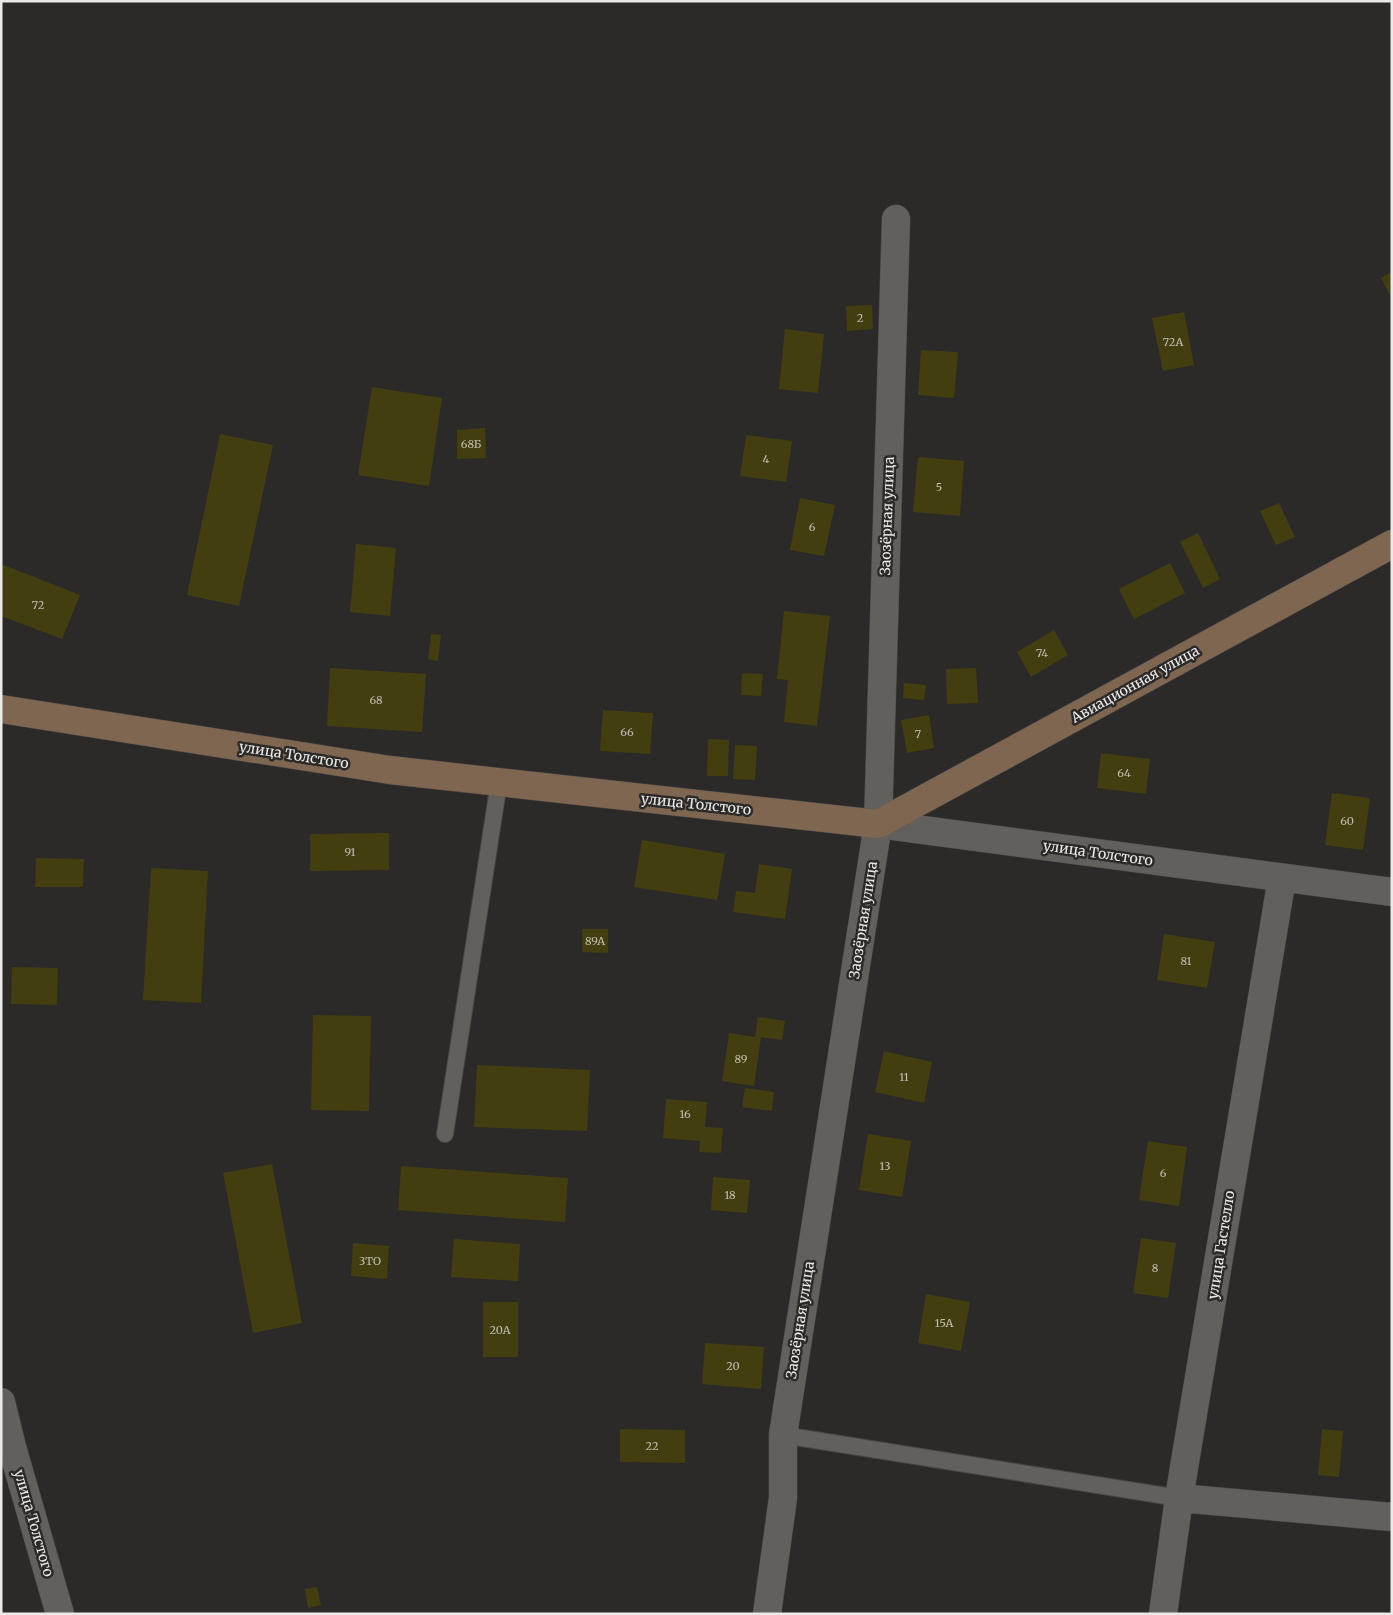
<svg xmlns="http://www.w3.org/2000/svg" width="1393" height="1615" viewBox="0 0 1393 1615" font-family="Merriweather,serif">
  <rect width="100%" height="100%" fill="#2c2a28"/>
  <path fill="#423e10" d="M 1392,272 L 1392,299 L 1381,278 Z
    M 872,305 L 873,329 L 847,331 L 846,306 Z
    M 1184,312 L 1194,365 L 1163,371 L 1152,318 Z
    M 785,329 L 824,334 L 818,393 L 779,389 Z
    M 921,350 L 958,352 L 954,398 L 918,395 Z
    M 372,387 L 442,398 L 429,486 L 358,475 Z
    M 485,428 L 486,458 L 457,459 L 457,430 Z
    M 220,434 L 273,445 L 239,606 L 187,595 Z
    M 746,435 L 792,441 L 786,482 L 740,476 Z
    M 918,457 L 964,461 L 960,516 L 913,512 Z
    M 800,498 L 835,505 L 824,556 L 790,550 Z
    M 1279,503 L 1295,537 L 1276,545 L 1260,511 Z
    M 1198,533 L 1220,579 L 1203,588 L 1180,542 Z
    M 356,544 L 396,548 L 390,616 L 350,612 Z
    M 1170,563 L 1185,593 L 1134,619 L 1119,589 Z
    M 1,564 L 80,595 L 62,639 L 1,616 Z
    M 784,611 L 830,616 L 817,726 L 784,722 L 788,680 L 777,679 Z
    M 1054,630 L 1068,655 L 1031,677 L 1017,652 Z
    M 431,634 L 441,635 L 438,661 L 428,659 Z
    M 330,668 L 426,674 L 422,732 L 327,726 Z
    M 976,668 L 978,703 L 947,704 L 946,669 Z
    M 742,673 L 763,674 L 761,696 L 741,695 Z
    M 904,683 L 926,685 L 924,700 L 903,698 Z
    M 603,710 L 653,713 L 650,754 L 600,751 Z
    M 929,715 L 934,748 L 907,753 L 901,720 Z
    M 708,739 L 729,740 L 728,776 L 707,776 Z
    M 735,745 L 757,746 L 755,780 L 733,779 Z
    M 1101,753 L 1150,759 L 1146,794 L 1097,788 Z
    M 1332,793 L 1370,798 L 1363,850 L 1325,845 Z
    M 389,833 L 389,870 L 310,871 L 310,834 Z
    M 642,840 L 725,854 L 717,900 L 634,887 Z
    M 36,858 L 84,859 L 83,887 L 35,887 Z
    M 759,864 L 792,869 L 785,919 L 733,912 L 736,891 L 755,893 Z
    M 151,868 L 208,871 L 201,1003 L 143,1000 Z
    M 582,929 L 608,929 L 608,953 L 582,952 Z
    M 1164,934 L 1215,942 L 1207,988 L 1157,980 Z
    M 12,967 L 58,968 L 57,1005 L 11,1004 Z
    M 313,1015 L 371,1016 L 369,1111 L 311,1110 Z
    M 758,1017 L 785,1021 L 782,1040 L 761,1037 L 754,1086 L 722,1081 L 729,1033 L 755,1037 Z
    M 884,1051 L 932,1062 L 924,1103 L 875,1092 Z
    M 477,1065 L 590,1070 L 587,1131 L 474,1127 Z
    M 745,1088 L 774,1092 L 772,1111 L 742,1107 Z
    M 666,1099 L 707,1102 L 705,1127 L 723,1128 L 721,1153 L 699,1152 L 700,1141 L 663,1138 Z
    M 868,1134 L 911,1141 L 902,1197 L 859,1190 Z
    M 1148,1141 L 1187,1147 L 1179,1206 L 1139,1200 Z
    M 272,1164 L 302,1323 L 253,1333 L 223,1173 Z
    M 401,1166 L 568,1178 L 565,1222 L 398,1210 Z
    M 713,1177 L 750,1180 L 747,1213 L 711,1210 Z
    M 1141,1238 L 1176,1243 L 1168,1298 L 1133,1293 Z
    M 454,1239 L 520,1244 L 518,1281 L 451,1277 Z
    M 353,1243 L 389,1246 L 387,1279 L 351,1276 Z
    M 926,1294 L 970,1302 L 961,1351 L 918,1343 Z
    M 483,1302 L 518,1302 L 518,1357 L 483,1357 Z
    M 705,1343 L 764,1347 L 761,1389 L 702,1384 Z
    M 620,1429 L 685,1430 L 685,1463 L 620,1462 Z
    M 1322,1429 L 1343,1431 L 1339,1477 L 1318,1475 Z
    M 317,1587 L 321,1605 L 308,1608 L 305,1589 Z"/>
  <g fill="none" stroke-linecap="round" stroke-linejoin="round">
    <g stroke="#484745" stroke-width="18">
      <path id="lane" d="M 445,1134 L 499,782
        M 783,1435 L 1179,1498"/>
    </g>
    <g stroke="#484745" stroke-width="29">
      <path id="street" d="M 878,824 L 1392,892
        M 1,1402 L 12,1447 L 60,1614
        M 1179,1498 L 1392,1517
        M 767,1614 L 783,1498 L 783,1435 L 878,824 L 896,219
        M 1163,1614 L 1179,1498 L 1282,878"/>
    </g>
    <g stroke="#484745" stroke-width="29">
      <path id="secondary" d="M 1,709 L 390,770 L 878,824 L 1392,544"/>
    </g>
    <use href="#lane" stroke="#62605d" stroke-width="16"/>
    <use href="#street" stroke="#62605d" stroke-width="28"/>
    <use href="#secondary" stroke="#7e6651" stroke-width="28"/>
  </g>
  <g text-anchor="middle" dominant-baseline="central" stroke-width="5" stroke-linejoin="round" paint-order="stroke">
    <g font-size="11" fill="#c1bfb2">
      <text x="860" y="318">2</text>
      <text x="1173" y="342">72А</text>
      <text x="471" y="444">68Б</text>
      <text x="766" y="459">4</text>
      <text x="939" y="487">5</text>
      <text x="812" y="527">6</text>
      <text x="38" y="605">72</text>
      <text x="1042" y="653">74</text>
      <text x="376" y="700">68</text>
      <text x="627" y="732">66</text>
      <text x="918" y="734">7</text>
      <text x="1124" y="773">64</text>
      <text x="1347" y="821">60</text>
      <text x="350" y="852">91</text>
      <text x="595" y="941">89А</text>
      <text x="1186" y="961">81</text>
      <text x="741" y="1059">89</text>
      <text x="904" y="1077">11</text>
      <text x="685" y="1114">16</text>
      <text x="885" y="1166">13</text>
      <text x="1163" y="1173">6</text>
      <text x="730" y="1195">18</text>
      <text x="370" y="1261">3ТО</text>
      <text x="1155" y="1268">8</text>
      <text x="944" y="1323">15А</text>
      <text x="500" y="1330">20А</text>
      <text x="733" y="1366">20</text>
      <text x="652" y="1446">22</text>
    </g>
    <g font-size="14" fill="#ebeae8" stroke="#2c2a28">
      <text transform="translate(887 516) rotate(-88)">Заозёрная улица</text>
      <text transform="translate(1135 684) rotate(-29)">Авиационная улица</text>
      <text transform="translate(294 755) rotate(9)">улица Толстого</text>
      <text transform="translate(696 804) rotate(6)">улица Толстого</text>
      <text transform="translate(1098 853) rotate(8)">улица Толстого</text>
      <text transform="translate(863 920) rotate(-81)">Заозёрная улица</text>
      <text transform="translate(1221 1245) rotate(-81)">улица Гастелло</text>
      <text transform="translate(800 1320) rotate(-81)">Заозёрная улица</text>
      <text transform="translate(34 1523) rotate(74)">улица Толстого</text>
    </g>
  </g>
  <rect width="1393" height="1615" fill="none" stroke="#ebeae8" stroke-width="5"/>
</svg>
